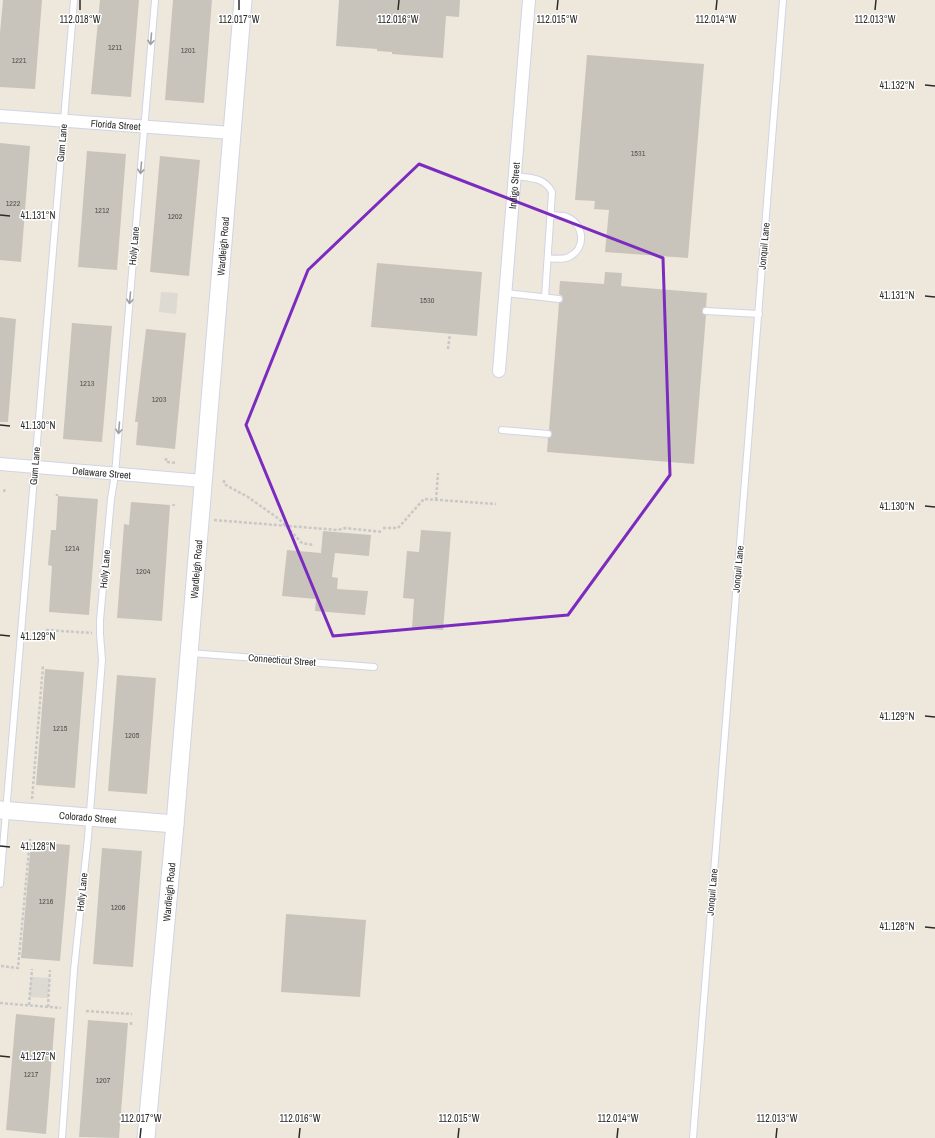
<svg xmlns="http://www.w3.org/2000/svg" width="935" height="1138" viewBox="0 0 935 1138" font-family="'Archivo Narrow',sans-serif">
  <rect width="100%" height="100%" fill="#eee7dc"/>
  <path fill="#dddad3" d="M 161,292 L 178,293 L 176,314 L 159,312 Z
    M 31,977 L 50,978 L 48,998 L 29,997 Z"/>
  <path fill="#c9c4bb" d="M 3,0 L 42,0 L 35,89 L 0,87 L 0,33 Z
    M 100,0 L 139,0 L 131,97 L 91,94 Z
    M 173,0 L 212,0 L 204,103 L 165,100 Z
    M 339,0 L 460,0 L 459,17 L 446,16 L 443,58 L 392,54 L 392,52 L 377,51 L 377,49 L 336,46 Z
    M 587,55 L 704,64 L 688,258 L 605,252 L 609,210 L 594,209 L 595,201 L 575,200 Z
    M 0,143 L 30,146 L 21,262 L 0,260 Z
    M 87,151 L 126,154 L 117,270 L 78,267 Z
    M 160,156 L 200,160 L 189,276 L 150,272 Z
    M 377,263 L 482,272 L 477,336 L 371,327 Z
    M 605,272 L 622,273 L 621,286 L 707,293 L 706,307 L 704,307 L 702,310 L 702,313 L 706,315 L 694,464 L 547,452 L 548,438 L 551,437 L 552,434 L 551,431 L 549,430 L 559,303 L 562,302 L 563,299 L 562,296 L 559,294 L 560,281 L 604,284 Z
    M 0,317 L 16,319 L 8,422 L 0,422 Z
    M 72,323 L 112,326 L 102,442 L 63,439 Z
    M 146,329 L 186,333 L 175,449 L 136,445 L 138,422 L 135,422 Z
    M 58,496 L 98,499 L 89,615 L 49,612 L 52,566 L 48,565 L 51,530 L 56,530 Z
    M 131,502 L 170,505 L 162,621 L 117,618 L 124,524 L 129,525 Z
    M 421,530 L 451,532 L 443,630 L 412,628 L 414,599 L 403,598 L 407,551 L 419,552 Z
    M 323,531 L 371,535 L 369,556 L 335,553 L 332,577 L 338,578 L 337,589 L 368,591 L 365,615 L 315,611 L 316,599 L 282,596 L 287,550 L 321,553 Z
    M 45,669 L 84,672 L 75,788 L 36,785 Z
    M 117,675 L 156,678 L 147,794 L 108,791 Z
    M 31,842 L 70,845 L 60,961 L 21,958 Z
    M 102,848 L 142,851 L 133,967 L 93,964 Z
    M 286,914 L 366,920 L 360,997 L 281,992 Z
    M 16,1014 L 55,1018 L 46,1134 L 6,1130 Z
    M 88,1020 L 128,1023 L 119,1138 L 79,1137 Z"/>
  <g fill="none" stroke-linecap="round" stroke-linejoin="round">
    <g stroke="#d1d4e4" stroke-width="8">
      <path id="lane" d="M 515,176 C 530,178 544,177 552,192 L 545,297
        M 548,258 C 555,259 563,260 569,257 C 587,248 584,224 567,217 C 562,215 556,216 551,215
        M 505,293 L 559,299
        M 706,311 L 759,314
        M 502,430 L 548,434
        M 190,653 L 374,667
        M 0,884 L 74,0
        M 62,1138 L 74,970 L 88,837 L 102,660 L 100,634 L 100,620 L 111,499 L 115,474 L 155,0
        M 693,1138 L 783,0"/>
    </g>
    <g stroke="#d1d4e4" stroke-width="14">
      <g id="street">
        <path id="s1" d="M 0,116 L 232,133"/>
        <path id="s2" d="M 499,371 L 529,0"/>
        <path id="s3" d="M 0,464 L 203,481"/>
      </g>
    </g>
    <g stroke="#d1d4e4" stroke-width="19">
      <g id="secondary">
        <path id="s4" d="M 0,810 L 175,824"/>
        <path id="s5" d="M 146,1138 L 175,824 L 243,0"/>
      </g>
    </g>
    <path stroke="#c8c8c8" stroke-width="2.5" stroke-dasharray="3 2" stroke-linecap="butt" d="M 448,349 L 450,334
      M 166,458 L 166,462 L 177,463
      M 224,480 L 224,484 L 248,497 L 279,519 L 302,543 L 314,545
      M 4,492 L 5,488
      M 57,496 L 57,494
      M 436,500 L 438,473
      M 173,506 L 174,504
      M 214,520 L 338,530 L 345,528 L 383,532
      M 383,528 L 398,528 L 424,499 L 496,504
      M 46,630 L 92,633
      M 32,799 L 43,666
      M 1,966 L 18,968 L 30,839
      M 0,1003 L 61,1008
      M 29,1005 L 32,969
      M 48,1007 L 50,970
      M 86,1011 L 132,1014
      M 131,1025 L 131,1021"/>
    <use href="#lane" stroke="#fff" stroke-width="6"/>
    <use href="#street" stroke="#fff" stroke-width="12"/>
    <use href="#secondary" stroke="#fff" stroke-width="17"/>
  </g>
  <defs><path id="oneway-shaft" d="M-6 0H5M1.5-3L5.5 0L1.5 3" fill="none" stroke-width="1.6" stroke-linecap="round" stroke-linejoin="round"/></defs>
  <g stroke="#a0a0a0">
    <use href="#oneway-shaft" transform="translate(151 39) rotate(95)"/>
    <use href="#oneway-shaft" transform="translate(141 168) rotate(95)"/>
    <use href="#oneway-shaft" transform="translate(130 298) rotate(95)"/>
    <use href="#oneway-shaft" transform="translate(119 428) rotate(95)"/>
  </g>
  <path fill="none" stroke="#7b2cbf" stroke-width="3" stroke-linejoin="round" d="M 419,164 L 663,258 L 670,475 L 568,615 L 333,636 L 246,425 L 308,270 Z"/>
  <path fill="none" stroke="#2b2b2b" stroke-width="1.5" d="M 80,10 L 80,0M 239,10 L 239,0M 398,10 L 399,0M 557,10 L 558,0M 716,10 L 717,0M 875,10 L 876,0M 925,85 L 935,86M 0,215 L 10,216M 925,296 L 935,297M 0,425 L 10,426M 925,506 L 935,507M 0,635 L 10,636M 925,716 L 935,717M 0,846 L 10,847M 925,927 L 935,928M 0,1056 L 10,1057M 140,1138 L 141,1128M 299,1138 L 300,1128M 458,1138 L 459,1128M 617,1138 L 618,1128M 776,1138 L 777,1128"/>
  <g text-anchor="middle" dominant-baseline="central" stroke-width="3" stroke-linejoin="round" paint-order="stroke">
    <g font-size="8" fill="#52514f">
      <text x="115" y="47">1211</text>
      <text x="188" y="50">1201</text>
      <text x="19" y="60">1221</text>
      <text x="638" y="153">1531</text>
      <text x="13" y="203">1222</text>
      <text x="102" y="210">1212</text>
      <text x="175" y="216">1202</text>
      <text x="427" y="300">1530</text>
      <text x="87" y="383">1213</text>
      <text x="159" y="399">1203</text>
      <text x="72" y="548">1214</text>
      <text x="143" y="571">1204</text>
      <text x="60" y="728">1215</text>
      <text x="132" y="735">1205</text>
      <text x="46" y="901">1216</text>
      <text x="118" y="907">1206</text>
      <text x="31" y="1074">1217</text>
      <text x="103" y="1080">1207</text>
    </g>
    <g font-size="10" fill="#2b2b2b" stroke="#fff">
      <text stroke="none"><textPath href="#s1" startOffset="116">Florida Street</textPath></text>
      <text transform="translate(62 143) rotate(-85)">Gum Lane</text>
      <text stroke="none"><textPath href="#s2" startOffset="186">Indigo Street</textPath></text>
      <text transform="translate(134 246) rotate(-85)">Holly Lane</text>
      <text stroke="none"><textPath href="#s5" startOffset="895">Wardleigh Road</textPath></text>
      <text transform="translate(764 246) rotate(-85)">Jonquil Lane</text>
      <text transform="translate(35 466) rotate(-85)">Gum Lane</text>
      <text stroke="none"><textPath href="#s3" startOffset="102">Delaware Street</textPath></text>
      <text transform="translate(105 569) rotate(-85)">Holly Lane</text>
      <text stroke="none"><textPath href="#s5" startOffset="571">Wardleigh Road</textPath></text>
      <text transform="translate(738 569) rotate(-85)">Jonquil Lane</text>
      <text transform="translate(282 660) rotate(4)">Connecticut Street</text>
      <text stroke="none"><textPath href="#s4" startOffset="88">Colorado Street</textPath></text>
      <text transform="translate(82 892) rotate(-84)">Holly Lane</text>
      <text stroke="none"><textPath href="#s5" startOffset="247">Wardleigh Road</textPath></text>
      <text transform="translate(712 892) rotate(-85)">Jonquil Lane</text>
    </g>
  </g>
  <g font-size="10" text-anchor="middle" fill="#2b2b2b" stroke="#fff" stroke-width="3" stroke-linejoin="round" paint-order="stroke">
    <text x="80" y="23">112.018°W</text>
    <text x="239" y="23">112.017°W</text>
    <text x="398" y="23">112.016°W</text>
    <text x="557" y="23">112.015°W</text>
    <text x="716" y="23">112.014°W</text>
    <text x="875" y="23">112.013°W</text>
    <text x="897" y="89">41.132°N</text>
    <text x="38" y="219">41.131°N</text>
    <text x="897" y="299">41.131°N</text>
    <text x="38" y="429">41.130°N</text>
    <text x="897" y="510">41.130°N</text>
    <text x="38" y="640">41.129°N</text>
    <text x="897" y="720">41.129°N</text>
    <text x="38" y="850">41.128°N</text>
    <text x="897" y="930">41.128°N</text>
    <text x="38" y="1060">41.127°N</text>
    <text x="141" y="1122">112.017°W</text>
    <text x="300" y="1122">112.016°W</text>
    <text x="459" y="1122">112.015°W</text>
    <text x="618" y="1122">112.014°W</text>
    <text x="777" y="1122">112.013°W</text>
  </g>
</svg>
